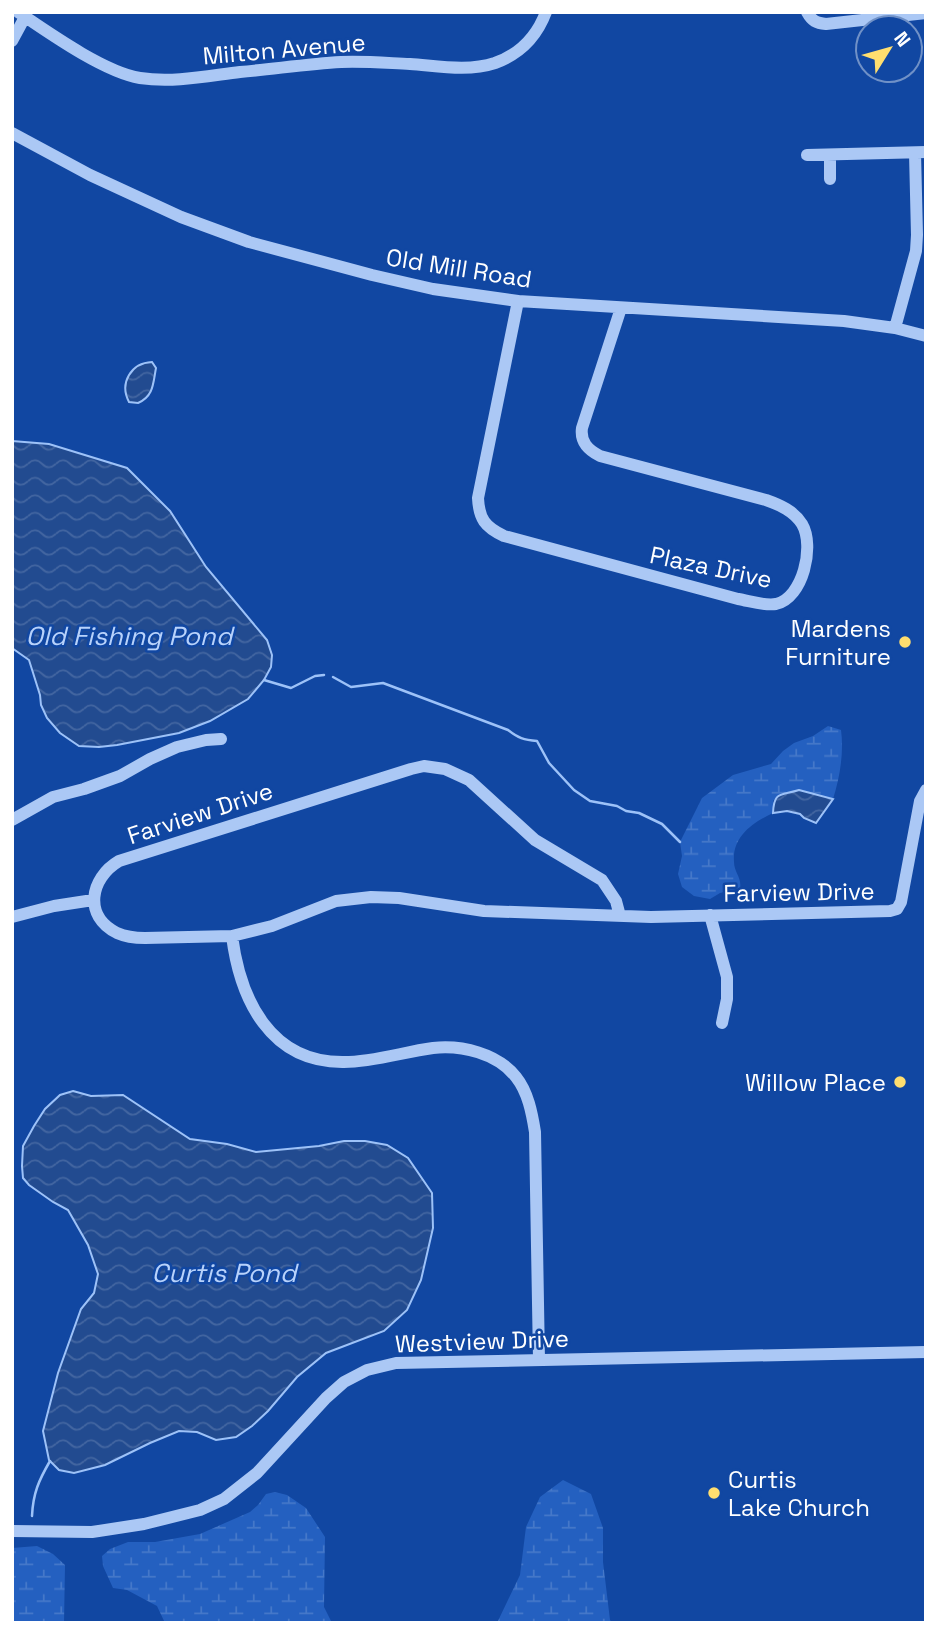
<svg xmlns="http://www.w3.org/2000/svg" width="938" height="1635" viewBox="0 0 938 1635" font-family="'Space Grotesk',sans-serif">
  <defs>
    <pattern id="wetland-marsh" width="20" height="14" patternUnits="userSpaceOnUse" patternTransform="scale(1.75)"><rect width="20" height="14" fill="#2460c0"/><path d="M1 5h8M5 5V1M11 12h8M15 12V8" fill="none" stroke="#4578c9"/></pattern>
    <pattern id="water-waves" width="16" height="10" patternUnits="userSpaceOnUse" patternTransform="scale(1.75)"><rect width="16" height="10" fill="#224b90"/><path d="M0 5q4-4 8 0t8 0" fill="none" stroke="#4366a1"/></pattern>
  </defs>
  <rect width="100%" height="100%" fill="#1147a2"/>
  <path fill="url(#wetland-marsh)" d="M 828,726 L 841,730 C 844,752 840,777 833,799 L 799,790 L 777,796 L 773,801 L 773,813 C 752,823 732,837 734,862 C 734,872 742,878 740,888 L 720,893 L 710,899 L 694,896 L 682,887 L 678,874 L 682,856 L 680,842 L 702,798 L 733,775 L 771,764 L 783,751 L 794,743 L 813,736 Z
    M 563,1480 L 591,1494 L 603,1528 L 603,1562 L 610,1620 L 612,1623 L 497,1623 L 520,1575 L 526,1527 L 540,1497 Z
    M 275,1492 L 287,1495 L 306,1508 L 325,1537 L 324,1607 L 332,1623 L 165,1623 L 157,1606 L 127,1590 L 113,1588 L 103,1566 L 102,1556 L 110,1549 L 128,1542 L 155,1542 L 200,1534 L 250,1512 L 258,1505 L 266,1494 Z
    M 37,1546 L 53,1554 L 65,1565 L 64,1623 L 12,1623 L 12,1548 Z"/>
  <path fill="url(#water-waves)" stroke="#9dc2f8" stroke-width="2" d="M 152,362 L 156,368 C 153,383 154,396 138,403 L 129,402 C 119,383 131,363 152,362 Z
    M 12,441 L 49,444 L 127,468 L 170,511 L 206,567 L 267,640 L 272,655 L 271,667 L 264,680 L 248,699 L 210,721 L 179,733 L 117,745 L 99,747 L 79,746 L 60,733 L 47,718 L 41,705 L 40,695 L 29,660 L 12,648 Z
    M 799,790 L 833,799 L 816,823 L 804,818 L 800,814 L 787,811 L 773,813 C 774,791 780,796 799,790 Z
    M 73,1091 L 91,1096 L 123,1095 L 190,1139 L 227,1144 L 256,1152 L 319,1146 L 344,1141 L 365,1141 L 387,1145 L 408,1158 L 432,1193 L 433,1228 L 421,1280 L 407,1310 L 384,1331 L 326,1353 L 297,1377 L 268,1411 L 252,1426 L 236,1437 L 216,1440 L 197,1432 L 179,1431 L 150,1443 L 105,1465 L 74,1473 L 59,1470 L 49,1460 L 43,1431 L 58,1373 L 81,1309 L 94,1293 L 98,1274 L 88,1245 L 68,1210 L 53,1202 L 29,1185 L 23,1178 L 22,1166 L 23,1146 L 34,1126 L 45,1109 L 60,1095 Z"/>
  <g fill="none" stroke-linecap="round" stroke-linejoin="round">
    <path stroke="#9dc2f8" stroke-width="2.5" d="M 333,677 L 351,687 L 383,683 L 508,730 C 518,738 524,740 537,741 L 549,763 L 574,790 L 590,801 L 617,806 L 626,811 L 639,813 L 662,824 L 680,842
      M 264,680 L 291,688 L 315,676 L 324,675
      M 32,1516 C 33,1493 39,1480 50,1461"/>
    <path stroke="#abc8f5" stroke-width="12" d="M 18,12 C 49,33 104,72 140,78 C 173,83 207,76 240,72 C 274,69 308,64 341,62 C 364,61 387,63 410,64 C 438,66 468,72 495,63 C 520,54 537,36 546,12
      M 807,12 C 812,21 816,23 826,24 L 926,13
      M 12,41 L 25,17
      M 12,133 L 90,175 L 181,217 L 249,242 L 372,275 L 433,289 L 518,301 L 844,321 L 895,328 L 926,336
      M 807,155 L 926,152
      M 830,155 L 830,179
      M 518,301 L 478,498 C 479,519 485,527 504,536 L 738,599 C 750,601 764,606 776,604 C 803,598 815,546 802,524 C 794,511 780,505 766,500 L 600,456 C 588,450 580,442 582,428 L 621,308
      M 895,328 L 916,251 L 917,235 L 915,153
      M 12,820 L 53,797 L 84,789 L 120,776 L 150,759 L 177,747 L 206,740 L 221,739
      M 710,915 L 727,977 L 727,999 L 722,1023
      M 620,916 L 616,901 L 602,880 L 535,840 L 469,780 L 445,769 L 424,766 L 411,769 L 119,861 C 90,878 83,916 117,933 C 126,937 135,938 145,938 L 232,936 L 272,926 L 336,901 L 371,897 L 399,898 L 484,911 L 651,917 L 890,911 L 897,909 L 901,902 L 920,801 L 926,790
      M 12,917 L 54,906 L 93,900
      M 232,936 C 240,999 270,1063 344,1062 C 374,1062 403,1052 433,1048 C 462,1045 497,1053 516,1077 C 528,1092 532,1113 535,1132 L 539,1360
      M 12,1531 L 92,1532 L 144,1524 L 200,1510 L 224,1499 L 257,1473 L 326,1398 L 344,1382 L 367,1370 L 396,1363 L 926,1352"/>
  </g>
  <g fill="#ffde6f" stroke="#1147a2" stroke-width="2.5">
    <circle cx="905" cy="642" r="7"/>
    <circle cx="900" cy="1082" r="7"/>
    <circle cx="714" cy="1493" r="7"/>
  </g>
  <g text-anchor="middle" dominant-baseline="central" stroke-width="5" stroke-linejoin="round" paint-order="stroke">
    <g font-size="24" fill="#fff" stroke="#1147a2">
      <text transform="translate(284 49) rotate(-5)">Milton Avenue</text>
      <text transform="translate(459 268) rotate(9)">Old Mill Road</text>
      <text transform="translate(711 567) rotate(12)">Plaza Drive</text>
      <text transform="translate(200 813) rotate(-18)">Farview Drive</text>
      <text transform="translate(799 892) rotate(-1)">Farview Drive</text>
      <text transform="translate(482 1341) rotate(-2)">Westview Drive</text>
    </g>
    <g font-size="24" fill="#fff" stroke="#1147a2" text-anchor="end">
      <text x="891" y="628">Mardens<tspan x="891" dy="28">Furniture</tspan></text>
      <text x="886" y="1082">Willow Place</text>
      <text x="728" y="1479" text-anchor="start">Curtis<tspan x="728" dy="28">Lake Church</tspan></text>
    </g>
    <g font-size="26" font-style="italic" fill="#b8d2fb" stroke="#1147a2">
      <text x="129" y="636">Old Fishing Pond</text>
      <text x="224" y="1273">Curtis Pond</text>
    </g>
  </g>
  <rect width="938" height="1635" fill="none" stroke="#ffffff" stroke-width="28"/>
  <g transform="translate(889 49) rotate(53)"><circle r="33" fill="#1147a2" stroke="#7091c7" stroke-width="2"/>
  <path d="M0-5L12 26L0 18L-12 26Z" fill="#ffde6f"/>
  <text y="-10" font-size="19" font-weight="bold" text-anchor="middle" fill="#ffffff">N</text>
  </g>
</svg>
